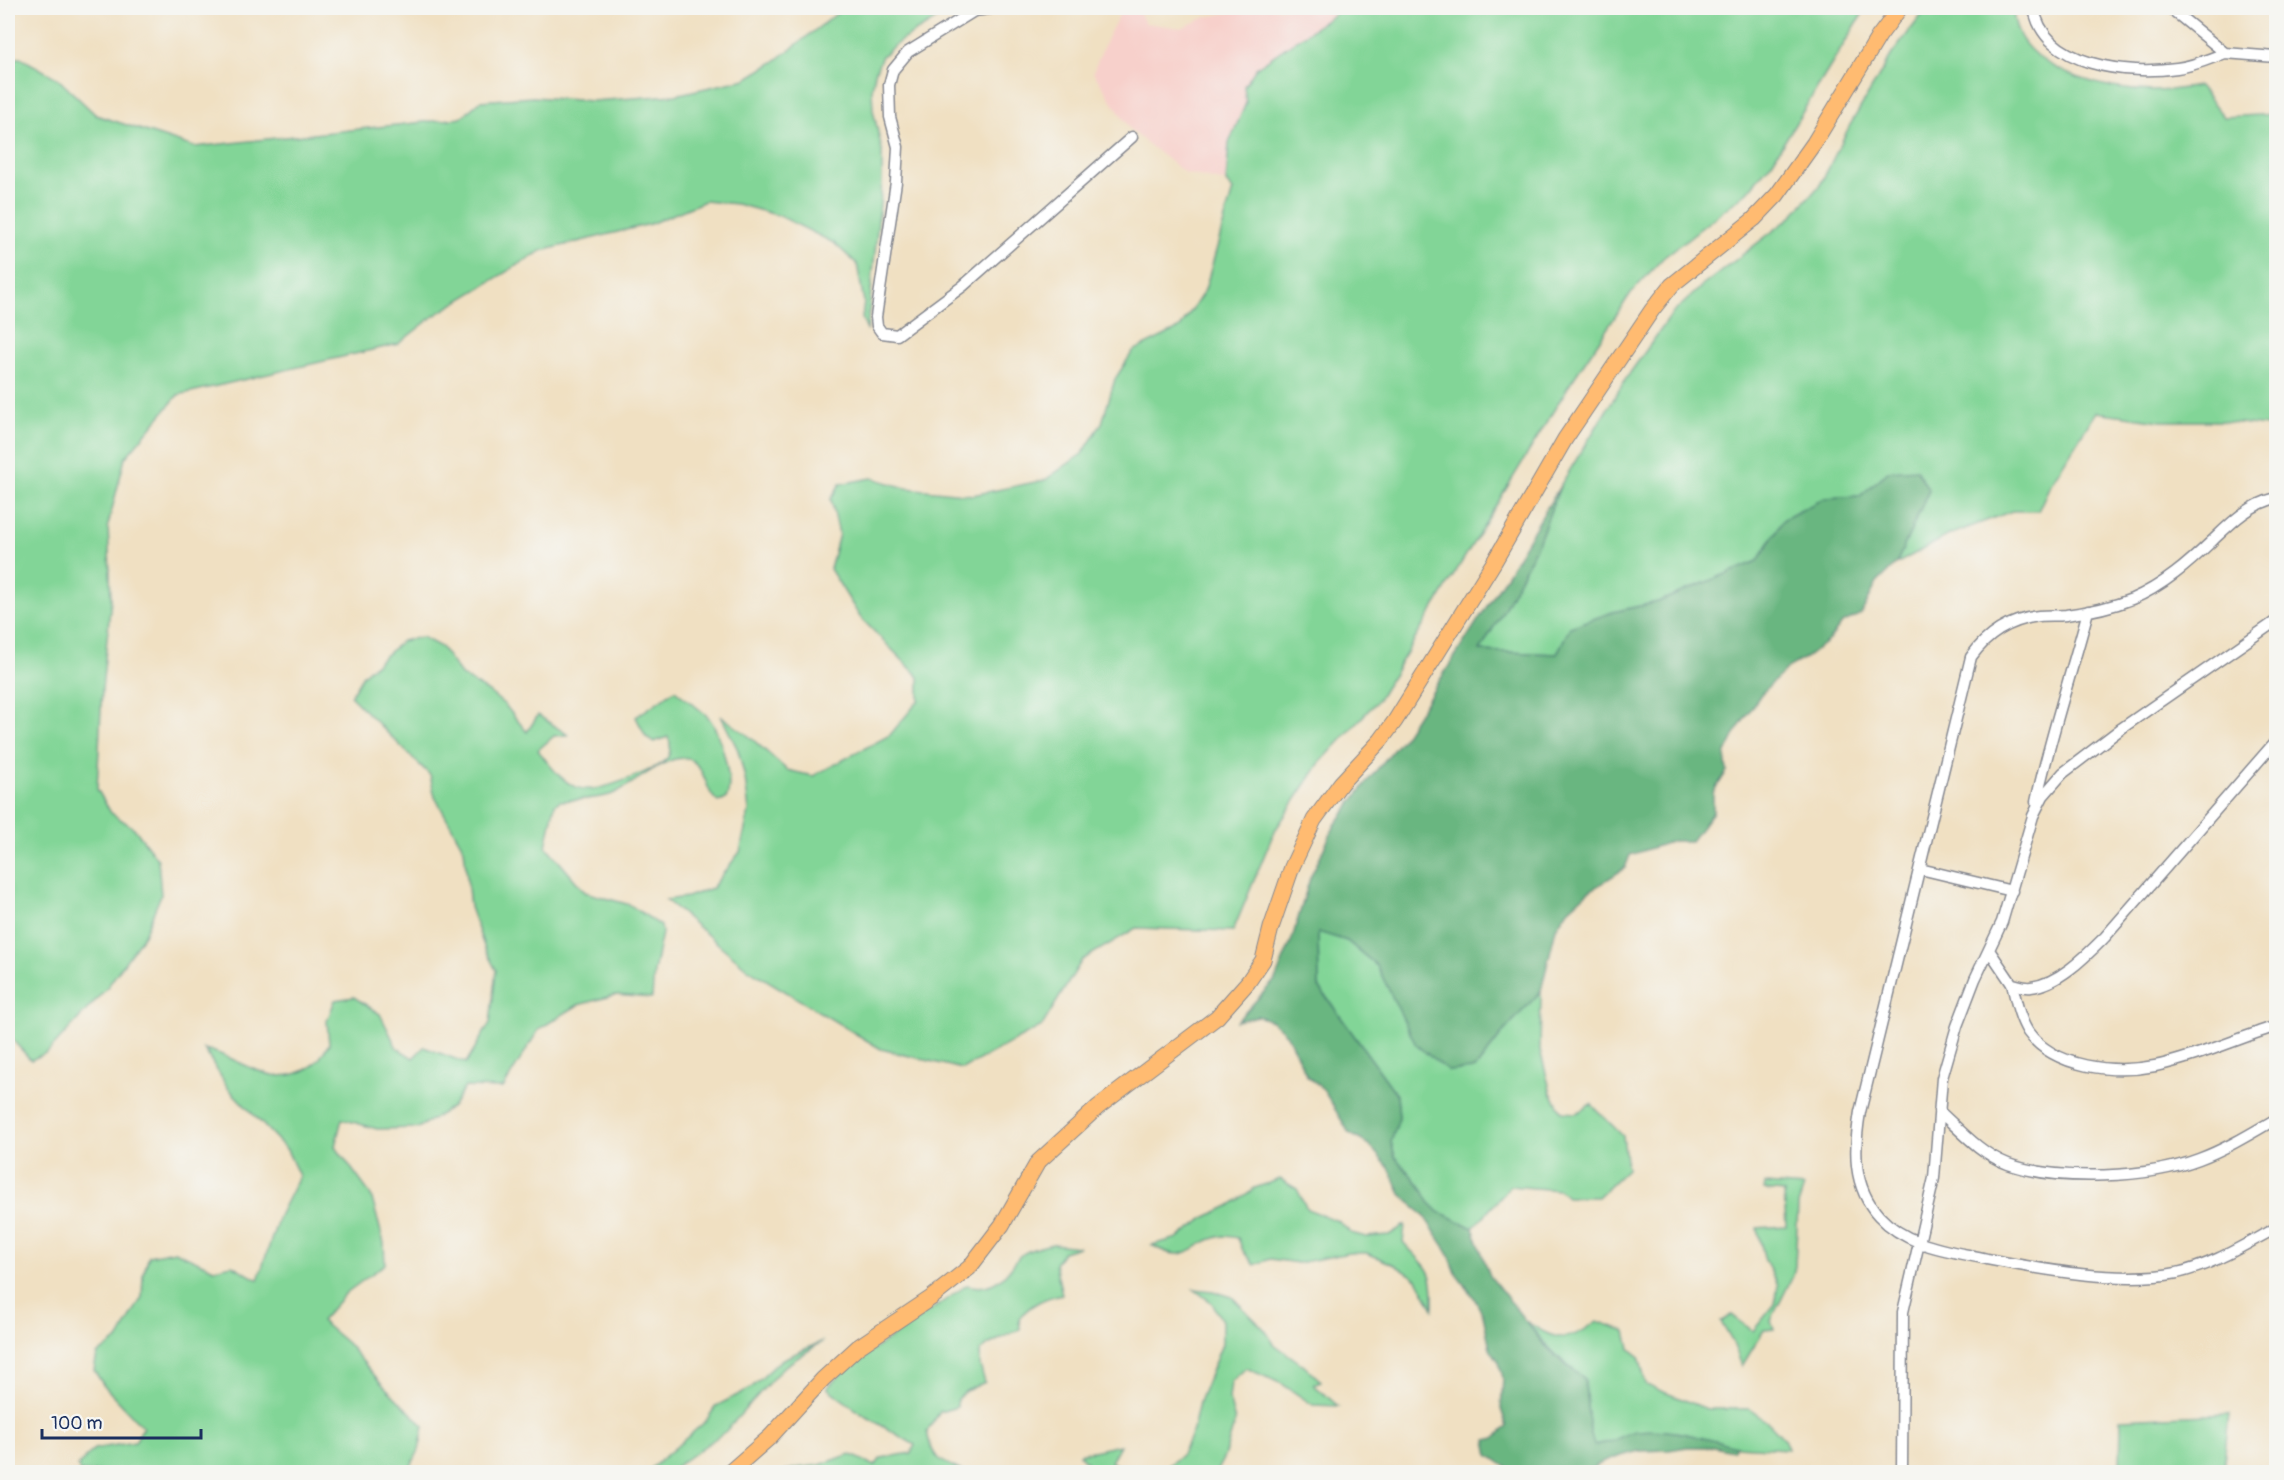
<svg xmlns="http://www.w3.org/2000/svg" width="2284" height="1480" viewBox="0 0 2284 1480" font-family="Pangolin,sans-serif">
  <rect width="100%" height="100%" fill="#f6f6f2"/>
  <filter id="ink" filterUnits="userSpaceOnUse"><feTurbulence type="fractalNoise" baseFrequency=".0167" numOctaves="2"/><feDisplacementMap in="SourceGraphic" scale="12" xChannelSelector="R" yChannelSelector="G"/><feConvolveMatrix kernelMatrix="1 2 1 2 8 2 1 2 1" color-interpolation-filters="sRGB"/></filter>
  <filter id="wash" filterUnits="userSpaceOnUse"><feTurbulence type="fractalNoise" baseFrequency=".008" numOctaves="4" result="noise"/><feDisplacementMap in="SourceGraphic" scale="24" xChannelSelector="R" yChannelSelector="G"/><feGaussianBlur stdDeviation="1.35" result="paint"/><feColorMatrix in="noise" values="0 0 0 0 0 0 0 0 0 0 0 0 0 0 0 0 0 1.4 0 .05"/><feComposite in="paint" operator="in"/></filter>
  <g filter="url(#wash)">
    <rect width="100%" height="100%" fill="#f0e0c2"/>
    <path fill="#f7d0cb" d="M 1123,8 L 1137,8 L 1145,23 L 1181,28 L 1206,17 L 1232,12 L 1242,8 L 1344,8 L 1257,67 L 1246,103 L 1229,143 L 1226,182 L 1185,173 L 1143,140 L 1130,129 L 1093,72 L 1108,36 Z"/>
    <path fill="#82d597" stroke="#4e827a" stroke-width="1.5" d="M 844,8 L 955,8 L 900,41 L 882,56 L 875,73 L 872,90 L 873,110 L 882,150 L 882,183 L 867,331 L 862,318 L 864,302 L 857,264 L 834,243 L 780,216 L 737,204 L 705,201 L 650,224 L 541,251 L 435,315 L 398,344 L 178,395 L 125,458 L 108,525 L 111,599 L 102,689 L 97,789 L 111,813 L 134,828 L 158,860 L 161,895 L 144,935 L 106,989 L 48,1052 L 31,1060 L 8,1035 L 8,58 L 21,58 L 57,78 L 96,115 L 194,147 L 461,118 L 480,101 L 533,97 L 593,101 L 675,95 L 746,79 L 774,62 Z
      M 1344,8 L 1866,8 L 1772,162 L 1747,192 L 1663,258 L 1631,293 L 1568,387 L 1378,700 L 1319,764 L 1274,832 L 1233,931 L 1136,928 L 1082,960 L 1042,1026 L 962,1069 L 881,1049 L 748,969 L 666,900 L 687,897 L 712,888 L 740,852 L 749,811 L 745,778 L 738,750 L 721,716 L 750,737 L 787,770 L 813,776 L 890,735 L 919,700 L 919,677 L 860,617 L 830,569 L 839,534 L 831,499 L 840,484 L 872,478 L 906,488 L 973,495 L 1045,480 L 1083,453 L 1102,423 L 1115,379 L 1133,351 L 1180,328 L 1205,290 L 1233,190 L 1226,182 L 1229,143 L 1246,103 L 1244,86 L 1257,67 Z
      M 1927,8 L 2012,8 C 2014,16 2015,27 2019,34 C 2039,74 2112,91 2153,91 C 2168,91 2184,88 2199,86 L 2224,117 L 2276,114 L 2276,427 L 2220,421 L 2161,421 L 2096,412 L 2050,485 L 2038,511 L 2012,511 L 1949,535 L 1896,564 L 1929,490 L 1889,471 L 1860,496 L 1825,498 L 1784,519 L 1758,561 L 1658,602 L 1613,612 L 1570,627 L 1557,654 L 1479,651 L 1502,613 L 1539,541 L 1560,486 L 1627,377 L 1672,314 L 1702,286 L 1791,217 L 1820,185 L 1850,125 L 1892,54 Z
      M 422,637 L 441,647 L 462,676 L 489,692 L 505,705 L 527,732 L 538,715 L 568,735 L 554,736 L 538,750 C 549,764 564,786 583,789 C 600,792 649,772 663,762 C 671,757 672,745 668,737 L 654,742 L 646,737 L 636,717 L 675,690 C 685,699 698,707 708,717 C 719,728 735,784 726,798 C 724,801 722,801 718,802 C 706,793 707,774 695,763 C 674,744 632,788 610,795 C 594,800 576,799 560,801 L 555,804 L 546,846 L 585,892 L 630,905 L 661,926 L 662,933 L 654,971 L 652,998 L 615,995 L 578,1005 L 539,1029 L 503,1088 L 465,1087 L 452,1107 L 418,1128 L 377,1129 L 342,1119 L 335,1146 L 371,1195 L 384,1243 L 385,1264 L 346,1293 L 321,1321 L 347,1343 L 382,1384 L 424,1426 L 419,1450 L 410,1468 L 412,1472 L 80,1472 L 78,1466 L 94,1449 L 135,1442 L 143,1427 L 104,1386 L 94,1370 L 97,1355 L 119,1338 L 142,1297 L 143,1275 L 149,1256 L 175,1251 L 214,1269 L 232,1265 L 258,1280 L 279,1216 L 299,1176 L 287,1150 L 228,1088 L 204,1049 C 243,1057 271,1093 312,1066 C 319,1062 324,1051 329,1044 L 327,1021 L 335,1000 L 354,997 L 380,1014 L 397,1048 L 413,1058 L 424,1047 L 466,1063 L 490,1023 L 496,970 L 485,949 L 470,907 L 464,849 L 435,797 L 430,775 L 350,696 L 363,675 L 402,641 Z
      M 1318,931 L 1347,941 L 1377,966 L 1395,998 L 1475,1069 L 1504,1031 L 1541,991 L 1540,1050 L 1551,1093 L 1562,1112 L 1577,1113 L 1591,1104 L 1623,1136 L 1627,1169 L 1598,1197 L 1567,1197 L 1559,1190 L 1511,1186 L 1473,1228 L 1439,1212 L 1428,1202 L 1421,1187 L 1395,1157 L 1391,1142 L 1399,1118 L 1397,1095 L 1319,987 Z
      M 1280,1179 L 1297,1189 L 1307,1209 L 1338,1221 L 1351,1233 L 1366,1237 L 1389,1235 L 1405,1225 L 1403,1242 C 1429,1271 1434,1267 1433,1309 L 1417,1279 L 1395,1265 L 1367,1253 L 1349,1253 L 1298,1263 L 1270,1259 L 1254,1265 L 1243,1251 L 1238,1238 C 1233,1237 1227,1236 1223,1236 C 1192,1240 1189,1268 1152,1245 L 1178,1238 L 1204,1218 L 1229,1206 L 1255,1188 Z
      M 1765,1184 L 1804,1187 L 1798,1205 L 1795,1266 L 1793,1276 L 1771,1320 L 1774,1329 L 1764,1330 L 1742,1366 L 1733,1343 L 1721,1322 L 1732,1315 L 1753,1331 L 1775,1304 L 1778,1285 L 1765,1261 L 1757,1228 L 1786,1226 L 1784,1192 L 1764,1190 Z
      M 1053,1244 L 1079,1247 L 1063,1252 L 1055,1264 L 1062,1294 C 1044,1298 1031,1304 1019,1318 L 1020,1329 L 988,1345 L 980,1352 L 980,1366 L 985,1382 L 966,1391 L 957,1399 L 957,1407 L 940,1412 L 927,1431 C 932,1460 939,1460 964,1472 L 782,1472 L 796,1468 L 820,1465 L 850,1454 L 875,1466 L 881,1458 L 911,1453 L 915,1445 L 862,1414 L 827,1388 L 847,1368 L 967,1285 C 985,1290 998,1284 1009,1270 C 1014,1265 1016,1259 1021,1255 C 1030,1249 1042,1246 1053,1244 Z
      M 1194,1289 L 1213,1291 L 1232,1297 L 1265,1330 L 1274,1344 L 1303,1365 L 1321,1381 L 1313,1384 L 1338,1406 L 1313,1405 L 1282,1384 L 1246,1368 L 1231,1382 L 1229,1399 L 1235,1421 L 1224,1457 L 1216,1472 L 1161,1472 L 1182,1454 L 1193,1430 L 1199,1402 L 1222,1344 L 1222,1321 L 1212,1303 Z
      M 1526,1321 C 1555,1341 1568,1344 1597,1321 L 1626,1331 L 1630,1349 L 1639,1356 L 1646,1385 L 1707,1409 L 1749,1409 L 1770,1424 L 1784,1439 L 1788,1449 L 1736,1446 L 1697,1438 L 1683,1433 L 1661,1431 L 1636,1431 L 1611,1442 L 1594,1445 C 1586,1423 1588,1401 1584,1378 C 1561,1362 1544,1343 1526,1321 Z
      M 823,1341 L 782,1368 L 726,1431 L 668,1472 L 647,1472 L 706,1421 L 716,1406 L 751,1388 L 781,1360 Z
      M 2229,1414 L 2223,1472 L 2120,1472 L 2121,1419 Z
      M 1120,1445 L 1111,1462 L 1131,1472 L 1085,1472 L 1090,1467 L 1079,1454 Z"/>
    <path fill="#69b680" stroke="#42726f" stroke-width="1.5" d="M 1916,469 L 1929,490 L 1896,564 L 1877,583 L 1861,614 L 1842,623 L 1829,640 L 1807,657 L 1789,667 L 1761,694 L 1737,730 L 1725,755 L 1727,771 L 1713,793 L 1713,812 L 1691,841 L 1673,841 L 1630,855 L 1625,868 L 1588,892 L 1568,910 L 1556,928 L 1541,991 L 1504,1031 L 1475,1069 L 1449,1071 L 1416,1045 L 1377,966 L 1347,941 L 1318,932 L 1319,987 L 1397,1095 L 1399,1118 L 1391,1142 L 1395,1157 L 1421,1187 L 1429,1202 L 1439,1212 L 1473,1228 L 1490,1276 L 1543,1343 L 1564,1364 L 1584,1378 C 1588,1401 1586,1423 1594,1445 C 1600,1444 1606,1443 1612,1441 C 1621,1438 1629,1431 1638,1431 C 1672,1427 1704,1439 1736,1446 L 1733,1451 L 1713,1447 L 1687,1447 L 1669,1450 L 1640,1451 L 1623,1455 L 1597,1465 L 1587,1472 L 1514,1472 L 1489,1455 L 1486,1440 L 1495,1438 L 1507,1427 L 1501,1409 L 1503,1378 L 1499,1362 L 1490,1348 L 1483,1315 L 1473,1296 L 1456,1273 L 1448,1252 L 1424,1216 L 1401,1194 L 1389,1168 L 1369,1145 L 1349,1133 L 1323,1089 L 1307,1076 L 1287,1035 L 1272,1021 L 1258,1016 L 1237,1021 L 1275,980 L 1292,939 L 1310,878 L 1335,825 L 1370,778 L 1403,738 L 1505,578 L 1560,486 L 1539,541 L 1502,613 L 1480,651 L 1557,654 L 1570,627 L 1613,612 L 1658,602 L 1758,561 L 1784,519 L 1825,498 L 1860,496 L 1889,471 Z"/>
  </g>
  <g filter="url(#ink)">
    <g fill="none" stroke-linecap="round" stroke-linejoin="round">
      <g stroke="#868890" stroke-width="13">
        <path id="street" d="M 979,8 L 908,52 L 893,70 L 889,85 L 890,117 L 898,147 L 896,182 L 876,317 L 877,326 L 882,333 L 897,335 L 963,286 L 1132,137
          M 2034,8 C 2043,67 2129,75 2177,68 C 2194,66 2209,59 2225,53
          M 2170,8 L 2225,53 L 2276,57
          M 974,11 L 996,8
          M 2276,498 C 2249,505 2233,521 2213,540 C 2189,563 2163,586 2132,599 C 2112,607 2088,612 2066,615 C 2057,616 2048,615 2039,616 C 2010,620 1987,634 1971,657 L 1860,1112 C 1854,1149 1852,1186 1879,1216 C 1890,1228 1905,1237 1921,1243 C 1942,1251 1965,1254 1987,1259 C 2044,1270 2121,1284 2177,1273 C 2213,1265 2244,1245 2276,1228
          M 2036,802 C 2050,737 2071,675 2088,611
          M 1920,869 L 2012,891
          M 1989,950 L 2012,984 C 2018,985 2025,988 2031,987 C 2059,984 2086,956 2105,937 L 2276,741
          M 2012,984 C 2016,1000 2019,1018 2028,1032 C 2054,1068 2114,1074 2155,1066 C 2194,1058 2237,1039 2276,1026
          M 1939,1111 C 1960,1130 1981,1154 2008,1164 C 2059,1182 2149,1178 2199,1159 C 2226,1149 2252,1133 2276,1119
          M 1902,1472 L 1903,1312 L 1934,1178 L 1942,1078 L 1957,1026 L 1975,979 L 2002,922 L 2033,816 L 2043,796 L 2063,773 L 2122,728 L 2276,621"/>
      </g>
      <g stroke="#868890" stroke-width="17">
        <path id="primary" d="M 730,1472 L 770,1437 L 823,1379 L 858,1347 L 931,1298 L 969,1268 L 1002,1225 L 1038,1162 L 1098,1107 L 1217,1017 L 1248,982 L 1263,960 L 1271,928 L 1292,867 L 1314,820 L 1341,783 L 1381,740 L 1395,721 L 1494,562 L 1565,439 L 1652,310 L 1672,285 L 1754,219 L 1777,195 L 1814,143 L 1879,36 L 1900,8"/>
      </g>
      <use href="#street" stroke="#fff" stroke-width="10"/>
      <use href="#primary" stroke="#ffbb71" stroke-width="15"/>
    </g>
  </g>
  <rect width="2284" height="1480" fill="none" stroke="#f6f6f2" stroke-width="30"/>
  <path d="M42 1429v9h159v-9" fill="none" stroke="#1b2f5e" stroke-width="3"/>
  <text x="51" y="1429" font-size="18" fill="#1b2f5e" stroke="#f6f6f2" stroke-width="4.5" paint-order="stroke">100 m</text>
</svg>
